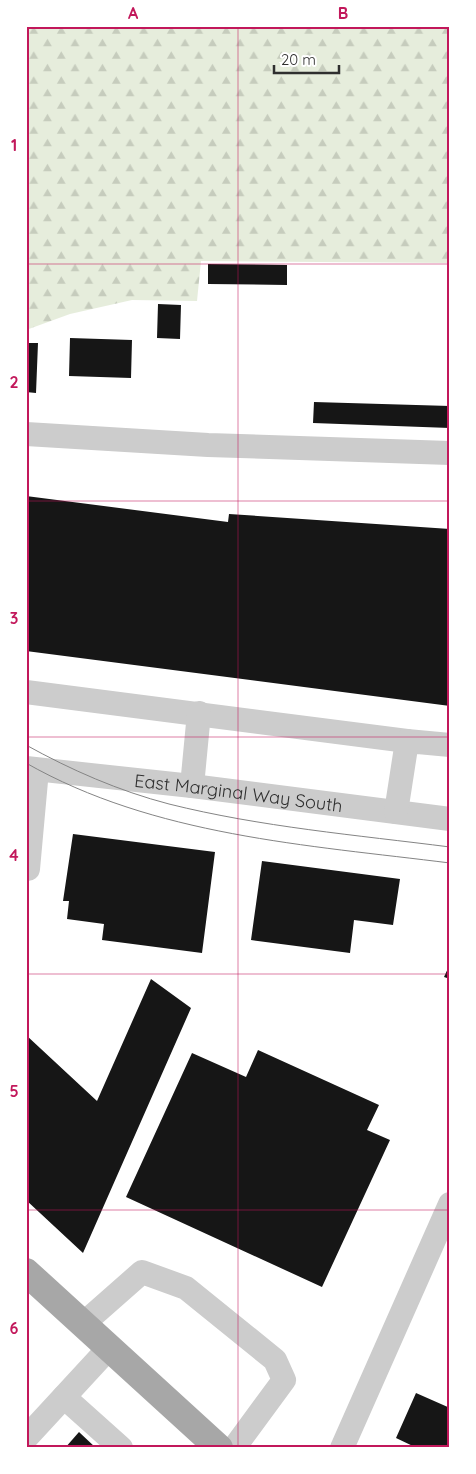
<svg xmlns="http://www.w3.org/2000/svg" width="476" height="1474" viewBox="0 0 476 1474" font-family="Quicksand,sans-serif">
  <defs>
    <pattern id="forest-firs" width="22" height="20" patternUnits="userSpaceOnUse" patternTransform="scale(1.25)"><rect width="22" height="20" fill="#e6eddc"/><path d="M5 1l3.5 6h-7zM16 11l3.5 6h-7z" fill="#c6ccbd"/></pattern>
  </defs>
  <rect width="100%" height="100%" fill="#fff"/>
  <path fill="url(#forest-firs)" d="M 26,26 L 450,26 L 450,263 L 201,261 L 197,301 L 132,300 L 70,314 L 26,330 Z"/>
  <path fill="#161616" d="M 208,264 L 287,265 L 287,285 L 208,284 Z
    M 158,304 L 181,305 L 180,339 L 157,338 Z
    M 70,338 L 132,340 L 131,378 L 69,376 Z
    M 26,343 L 38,343 L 36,393 L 26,392 Z
    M 314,402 L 450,406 L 450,428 L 313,423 Z
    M 26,496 L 228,522 L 229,514 L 450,529 L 450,706 L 26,651 Z
    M 73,834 L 215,852 L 202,953 L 102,940 L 104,924 L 67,919 L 69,901 L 63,901 Z
    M 262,861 L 400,879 L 393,925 L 354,920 L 350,953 L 251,940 Z
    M 450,964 L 450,979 L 444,977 Z
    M 151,979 L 191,1008 L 83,1253 L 26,1200 L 26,1035 L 97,1101 Z
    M 258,1050 L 379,1105 L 367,1130 L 390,1140 L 322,1287 L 126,1197 L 192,1053 L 246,1077 Z
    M 416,1393 L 450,1408 L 450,1448 L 417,1448 L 396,1438 Z
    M 79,1432 L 96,1448 L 65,1448 Z"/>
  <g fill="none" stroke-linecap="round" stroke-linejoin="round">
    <g stroke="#ccc" stroke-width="24">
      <path d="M 26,434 L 208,445 L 450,453"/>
      <path d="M 26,692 L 407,741"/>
      <path id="s1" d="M 26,768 L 192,786 L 450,819"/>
      <path d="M 192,786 L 199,713"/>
      <path d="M 396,812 L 407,741 L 450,745"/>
      <path d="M 28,869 L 37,770"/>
      <path d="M 83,1324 L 142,1272 L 186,1288 L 275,1360 L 284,1380 L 234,1448"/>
      <path d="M 64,1397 L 121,1448"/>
      <path d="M 26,1438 L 109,1348"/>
      <path d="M 342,1448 L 450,1204"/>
    </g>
    <path stroke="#a7a7a7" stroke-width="28" d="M 26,1272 L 219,1448"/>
    <path stroke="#848484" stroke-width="1" d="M 26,745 C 71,770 119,791 169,804 C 261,827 356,835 450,847
      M 26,763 C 154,836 307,845 450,863"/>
  </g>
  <path fill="none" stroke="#c2185b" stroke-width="1" stroke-opacity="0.55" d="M 238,26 L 238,1448M 26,264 L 450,264M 26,501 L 450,501M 26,737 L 450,737M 26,974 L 450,974M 26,1210 L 450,1210"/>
  <g text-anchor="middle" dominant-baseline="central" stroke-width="5" stroke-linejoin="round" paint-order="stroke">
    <g font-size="18" fill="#2f2f2f" stroke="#fff">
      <text stroke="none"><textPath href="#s1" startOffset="214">East Marginal Way South</textPath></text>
    </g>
  </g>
  <rect width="476" height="1474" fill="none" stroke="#ffffff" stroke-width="55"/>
  <path d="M274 65v8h65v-8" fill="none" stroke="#2f2f2f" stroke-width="2.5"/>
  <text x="281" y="65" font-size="15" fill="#2f2f2f" stroke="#ffffff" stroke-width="4" paint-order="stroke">20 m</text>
  <rect x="28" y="28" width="420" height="1418" fill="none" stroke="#c2185b" stroke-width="2"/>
  <g font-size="16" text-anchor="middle" font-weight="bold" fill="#c2185b">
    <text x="133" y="19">A</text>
    <text x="343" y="19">B</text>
    <text x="14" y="151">1</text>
    <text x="14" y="388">2</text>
    <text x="14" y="624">3</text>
    <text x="14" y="861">4</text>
    <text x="14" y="1097">5</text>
    <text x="14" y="1334">6</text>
  </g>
</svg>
